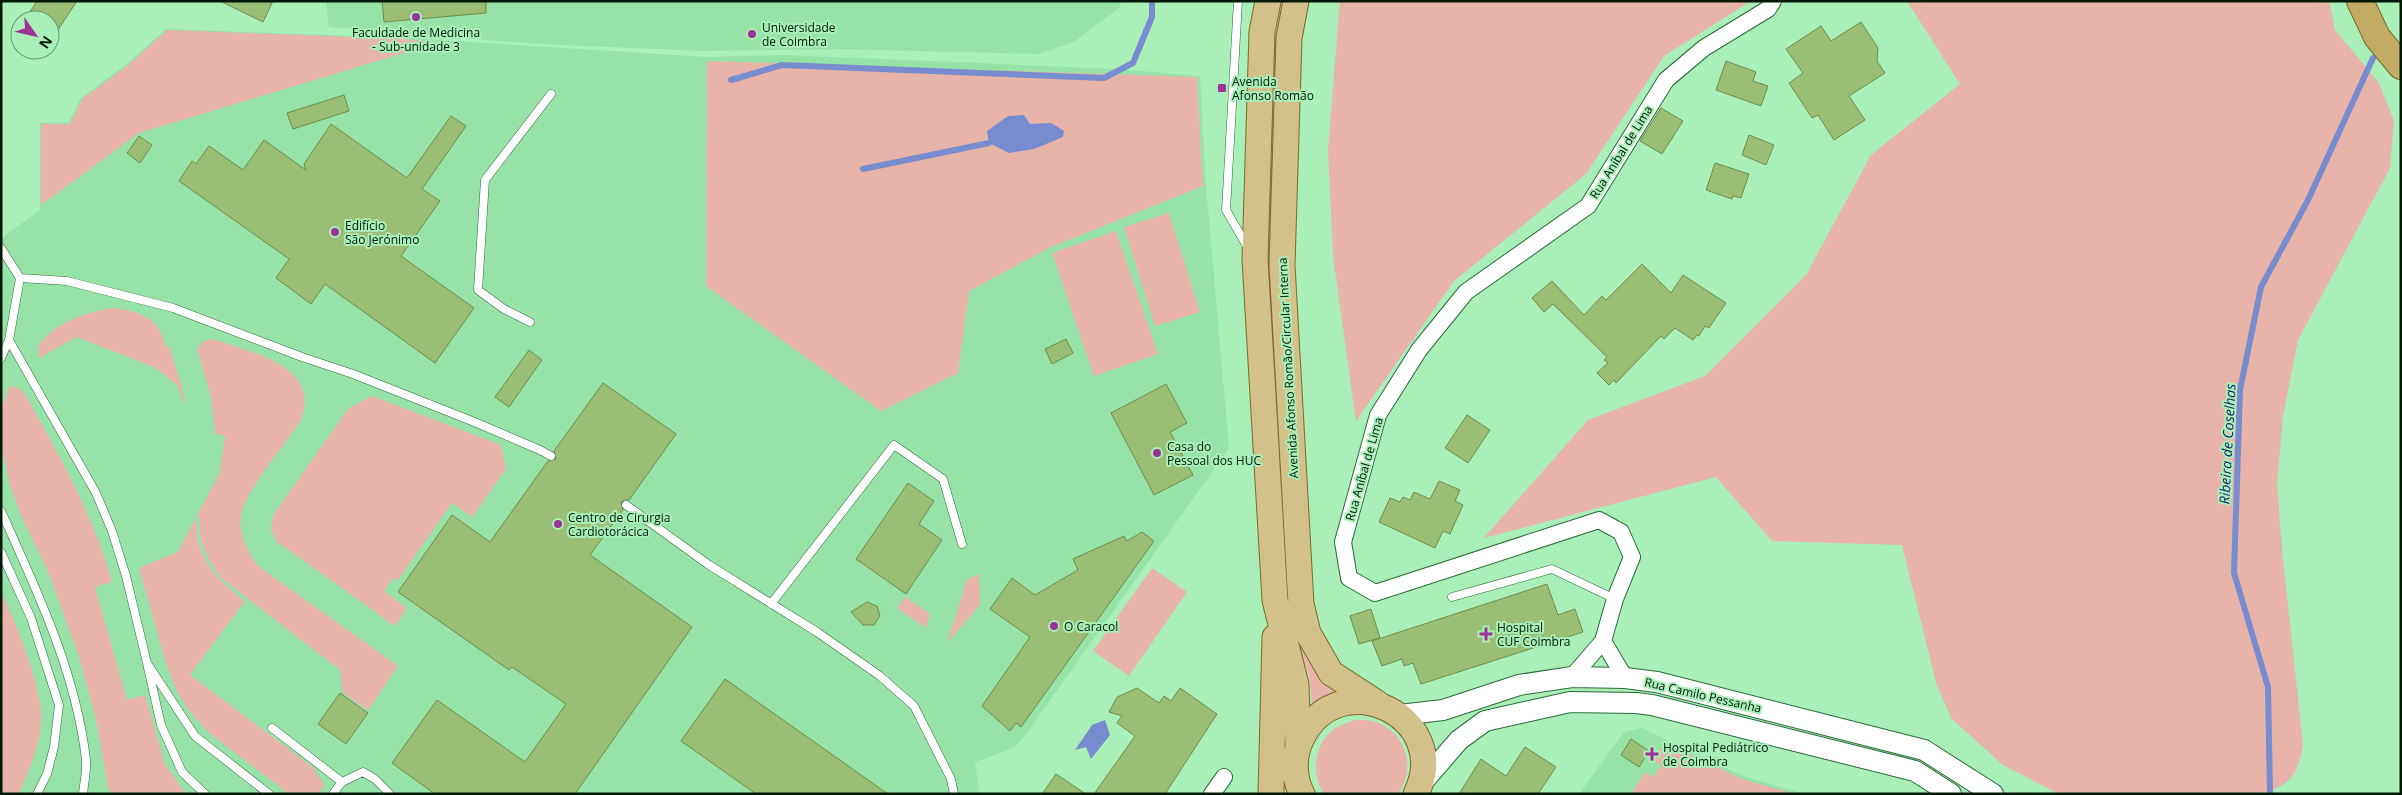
<svg xmlns="http://www.w3.org/2000/svg" width="2402" height="795" viewBox="0 0 2402 795" font-family="'Open Sans',sans-serif">
  <rect width="100%" height="100%" fill="#a9efb7"/>
  <path fill="#97e2a7" d="M 326,1 L 1122,1 L 1118,9 L 1075,41 L 1040,54 L 838,49 L 704,51 L 538,44 L 329,27 Z
    M 166,29 L 406,38 L 706,57 L 785,55 L 1117,69 L 1200,76 L 1206,186 L 1229,448 L 1024,737 L 1014,748 L 975,762 L 980,794 L 1,794 L 1,239 L 40,210 L 40,123 L 69,122 L 81,98 L 124,66 Z
    M 1642,728 L 1743,776 L 1804,794 L 1579,794 L 1624,732 Z"/>
  <path fill="#e8b3a9" d="M 1281,1 L 1288,1 L 1296,620 L 1337,691 L 1312,705 L 1309,677 L 1294,636 L 1289,613 C 1280,478 1270,344 1270,209 C 1270,140 1269,69 1281,1 Z
    M 1340,1 L 1751,1 L 1664,56 L 1586,174 L 1454,281 L 1356,421 L 1333,256 L 1328,150 Z
    M 1907,1 L 2329,1 L 2335,30 L 2379,83 L 2394,121 L 2390,168 L 2298,340 L 2283,416 L 2277,483 L 2282,550 L 2303,745 C 2298,777 2287,789 2255,794 L 2059,794 L 2003,765 L 1952,719 L 1937,686 L 1902,545 L 1772,541 L 1716,477 L 1484,538 L 1588,420 L 1705,376 L 1806,275 L 1871,155 L 1960,84 Z
    M 167,30 L 406,39 L 437,43 L 139,133 L 41,205 L 41,124 L 70,124 L 82,99 L 126,67 Z
    M 707,61 L 1197,77 L 1203,186 L 1051,247 L 969,291 L 958,373 L 881,411 L 706,286 Z
    M 1169,213 L 1200,312 L 1155,326 L 1124,227 Z
    M 1116,231 L 1158,354 L 1094,376 L 1052,253 Z
    M 113,308 C 137,311 160,317 165,345 L 170,348 L 186,401 L 184,402 L 178,386 L 156,368 L 77,337 L 39,358 L 38,347 C 52,323 87,312 113,308 Z
    M 213,339 C 251,353 324,365 300,422 C 287,441 242,496 241,516 C 239,535 247,551 258,566 L 398,666 L 368,710 L 343,693 L 340,670 L 221,578 C 208,560 197,542 200,519 L 197,516 L 220,472 L 225,436 L 215,433 L 211,397 L 197,349 L 203,341 Z
    M 15,386 L 23,391 C 58,453 93,513 112,582 L 95,587 L 127,700 L 145,695 L 165,764 L 186,794 L 112,794 L 108,788 L 96,720 L 79,657 L 49,574 L 20,513 L 9,482 L 1,444 L 1,410 L 9,387 Z
    M 372,396 L 501,445 L 506,469 L 472,517 L 452,503 L 398,580 L 393,578 L 384,591 L 407,608 L 395,626 L 276,541 L 271,529 L 273,515 L 348,409 Z
    M 195,519 C 198,525 196,535 198,542 C 205,568 224,585 245,601 L 190,675 L 314,768 C 316,775 322,778 324,786 L 318,794 L 289,794 L 209,733 L 191,713 L 177,692 L 166,664 L 139,568 L 178,552 Z
    M 1152,568 L 1187,592 L 1129,676 L 1093,651 Z
    M 979,574 L 980,605 L 947,643 L 967,580 Z
    M 1,591 C 16,623 36,673 41,708 C 44,737 30,768 19,794 L 1,794 Z
    M 905,597 L 930,614 L 926,628 L 897,608 Z
    M 1355,720 C 1365,720 1376,720 1385,726 C 1408,740 1415,772 1398,794 L 1325,794 C 1311,778 1314,751 1327,735 C 1335,727 1345,723 1355,720 Z
    M 1669,745 L 1742,779 L 1795,794 L 1631,794 L 1645,772 L 1653,777 L 1661,765 L 1653,760 L 1661,748 L 1665,751 Z"/>
  <path fill="#768ccf" d="M 1024,115 L 1030,124 L 1051,123 L 1064,131 L 1063,137 L 1034,149 L 1009,153 L 989,143 L 987,131 L 1008,116 Z
    M 1105,720 L 1110,735 L 1091,759 L 1086,747 L 1075,750 L 1092,725 Z"/>
  <g fill="none" stroke-linecap="round" stroke-linejoin="round">
    <path stroke="#768ccf" stroke-width="6" d="M 731,80 L 782,65 L 1104,78 L 1133,63 L 1152,17 L 1152,1
      M 863,169 L 989,143
      M 2270,794 L 2268,687 L 2234,573 L 2240,390 L 2261,287 L 2308,200 L 2373,58"/>
  </g>
  <path fill="#9abe76" stroke="#6d8e49" d="M 37,1 L 77,1 L 50,42 L 50,20 L 25,20 Z
    M 220,1 L 273,1 L 263,22 Z
    M 382,1 L 486,1 L 486,13 L 384,22 Z
    M 1861,22 L 1878,48 L 1877,61 L 1885,73 L 1849,96 L 1865,120 L 1834,140 L 1818,115 L 1812,118 L 1789,83 L 1803,73 L 1786,49 L 1821,26 L 1831,41 Z
    M 1726,61 L 1756,72 L 1753,81 L 1768,86 L 1761,106 L 1716,90 Z
    M 344,95 L 349,111 L 293,129 L 287,113 Z
    M 1661,108 L 1683,121 L 1662,154 L 1640,141 Z
    M 451,116 L 466,126 L 422,189 L 440,201 L 401,256 L 474,308 L 435,363 L 325,284 L 311,304 L 276,278 L 289,259 L 179,181 L 192,161 L 196,164 L 209,146 L 243,170 L 264,140 L 306,170 L 304,164 L 331,124 L 407,178 Z
    M 1749,135 L 1774,145 L 1766,165 L 1742,155 Z
    M 139,136 L 152,145 L 140,163 L 127,153 Z
    M 1715,163 L 1749,174 L 1741,198 L 1733,196 L 1732,199 L 1706,190 Z
    M 1642,264 L 1671,293 L 1683,275 L 1726,303 L 1709,328 L 1705,326 L 1699,336 L 1697,335 L 1693,340 L 1675,328 L 1664,339 L 1661,336 L 1616,383 L 1614,380 L 1609,385 L 1597,373 L 1608,363 L 1604,360 L 1607,357 L 1553,304 L 1544,312 L 1532,298 L 1552,281 L 1584,315 L 1602,296 L 1606,300 Z
    M 1066,339 L 1073,353 L 1052,364 L 1045,349 Z
    M 529,350 L 542,360 L 509,407 L 495,397 Z
    M 603,383 L 676,434 L 629,500 L 624,500 L 621,502 L 623,510 L 590,555 L 692,627 L 575,794 L 435,794 L 392,763 L 437,700 L 525,762 L 566,704 L 512,667 L 509,670 L 398,592 L 452,515 L 490,542 L 548,461 L 556,459 L 554,451 Z
    M 1166,384 L 1187,423 L 1170,432 L 1193,475 L 1154,495 L 1111,413 Z
    M 1467,415 L 1490,430 L 1468,463 L 1445,448 Z
    M 1439,481 L 1460,490 L 1455,501 L 1463,505 L 1450,534 L 1443,531 L 1435,548 L 1379,522 L 1390,498 L 1400,502 L 1403,497 L 1410,500 L 1414,492 L 1430,499 Z
    M 908,483 L 934,501 L 919,524 L 942,540 L 906,594 L 856,559 Z
    M 1142,532 L 1154,541 L 1021,727 L 1016,723 L 1010,731 L 982,706 L 1030,637 L 990,609 L 1012,578 L 1035,595 L 1078,570 L 1073,559 L 1124,536 L 1127,541 Z
    M 1547,584 L 1558,615 L 1575,609 L 1583,632 L 1421,684 L 1413,663 L 1404,666 L 1402,659 L 1382,666 L 1372,641 Z
    M 867,602 L 877,606 L 880,616 L 874,625 L 863,625 L 851,612 Z
    M 1371,609 L 1380,638 L 1359,644 L 1350,616 Z
    M 725,679 L 888,794 L 756,794 L 681,741 Z
    M 1137,688 L 1159,703 L 1164,696 L 1171,701 L 1180,688 L 1217,714 L 1165,794 L 1094,794 L 1135,736 L 1117,723 L 1122,716 L 1109,712 L 1117,697 Z
    M 340,693 L 368,713 L 346,744 L 318,724 Z
    M 1631,739 L 1649,751 L 1639,767 L 1621,755 Z
    M 1525,747 L 1556,767 L 1538,794 L 1459,794 L 1481,759 L 1506,776 Z
    M 1056,774 L 1086,794 L 1042,794 Z"/>
  <g fill="none" stroke-linecap="round" stroke-linejoin="round">
    <g stroke="#286b3b" stroke-width="9">
      <path id="service" d="M 1238,1 L 1226,210 L 1248,248
        M 1,248 L 20,278 L 9,340 L 1,358
        M 20,278 L 67,281 L 173,308 L 302,357 L 353,374 L 472,421 L 540,450 L 551,456
        M 530,322 L 504,309 L 478,290 L 485,180 L 551,94
        M 9,340 L 96,493 L 112,531 L 126,576 L 147,663
        M 626,505 L 709,565 L 817,632 L 880,676 L 914,706 L 951,779 L 954,794
        M 1,511 C 37,591 76,672 86,760 C 87,770 84,783 83,794
        M 1,552 L 31,618 L 59,705 L 54,747 L 47,774 L 37,794
        M 1452,597 L 1552,569 L 1615,599
        M 771,604 L 894,445 L 943,479 L 962,544
        M 272,728 L 342,782
        M 205,794 L 182,772 L 161,725 L 147,663 L 195,736 L 269,794
        M 333,794 L 342,782 L 363,772 L 375,779 L 389,793"/>
    </g>
    <g stroke="#286b3b" stroke-width="18">
      <path id="minor" d="M 1603,641 L 1615,599 L 1632,557 L 1621,532 L 1599,520 L 1375,593 L 1349,578 L 1343,542 L 1378,415 L 1419,350 L 1466,292 L 1588,206 L 1666,80 L 1704,48 L 1768,9 L 1773,1
        M 1603,641 L 1625,678
        M 1572,677 L 1603,641
        M 1212,794 L 1224,777"/>
    </g>
    <g stroke="#286b3b" stroke-width="22">
      <path id="tertiary" d="M 1400,715 L 1443,710 L 1519,685 L 1572,677 L 1625,678 L 1657,682 L 1924,750 L 1993,794
        M 1421,784 L 1459,740 L 1485,721 L 1570,702 L 1636,703 L 1652,705 L 1915,771 L 1951,794"/>
    </g>
    <g stroke="#766b29" stroke-width="27">
      <path id="primary" d="M 1268,1 L 1262,32 L 1255,259 L 1275,600 L 1296,685 L 1298,746
        M 1296,1 L 1289,38 L 1282,265 L 1301,604 L 1308,633 L 1331,673 L 1377,703
        M 1271,794 L 1275,637
        M 1302,794 C 1293,777 1293,755 1302,738 C 1339,662 1454,717 1416,794"/>
    </g>
    <g stroke="#766b29" stroke-width="28">
      <path id="trunk" d="M 2360,1 L 2377,37 L 2401,66"/>
    </g>
    <use href="#service" stroke="#fff" stroke-width="8"/>
    <use href="#minor" stroke="#fff" stroke-width="16"/>
    <use href="#tertiary" stroke="#fff" stroke-width="20"/>
    <use href="#primary" stroke="#d3c08a" stroke-width="25"/>
    <use href="#trunk" stroke="#c4ab63" stroke-width="26"/>
  </g>
  <g fill="#9b3295" stroke="#a9efb7" stroke-width="2">
    <circle cx="416" cy="17" r="5"/>
    <circle cx="752" cy="34" r="5"/>
    <rect x="1217" y="83" width="10" height="10" rx="2.5"/>
    <circle cx="335" cy="232" r="5"/>
    <circle cx="1157" cy="453" r="5"/>
    <circle cx="558" cy="524" r="5"/>
    <circle cx="1054" cy="626" r="5"/>
    <path d="M1483.5 626.5h5v5h5v5h-5v5h-5v-5h-5v-5h5z"/>
    <path d="M1649.5 746.5h5v5h5v5h-5v5h-5v-5h-5v-5h5z"/>
  </g>
  <g text-anchor="middle" dominant-baseline="central" stroke-width="4" stroke-linejoin="round" paint-order="stroke">
    <g font-size="12" fill="#001a07" stroke="#a9efb7" text-anchor="start">
      <text x="762" y="27">Universidade<tspan x="762" dy="14">de Coimbra</tspan></text>
      <text x="416" y="32" text-anchor="middle">Faculdade de Medicina<tspan x="416" dy="14">- Sub-unidade 3</tspan></text>
      <text x="1232" y="81">Avenida<tspan x="1232" dy="14">Afonso Romão</tspan></text>
      <text x="345" y="225">Edifício<tspan x="345" dy="14">São Jerónimo</tspan></text>
      <text x="1167" y="446">Casa do<tspan x="1167" dy="14">Pessoal dos HUC</tspan></text>
      <text x="568" y="517">Centro de Cirurgia<tspan x="568" dy="14">Cardiotorácica</tspan></text>
      <text x="1064" y="626">O Caracol</text>
      <text x="1497" y="627">Hospital<tspan x="1497" dy="14">CUF Coimbra</tspan></text>
      <text x="1663" y="747">Hospital Pediátrico<tspan x="1663" dy="14">de Coimbra</tspan></text>
    </g>
    <g font-size="12" fill="#001a07" stroke="#a9efb7">
      <text transform="translate(1621 152) rotate(-58)">Rua Aníbal de Lima</text>
      <text transform="translate(1288 368) rotate(-93)">Avenida Afonso Romão/Circular Interna</text>
      <text transform="translate(1364 469) rotate(-74)">Rua Aníbal de Lima</text>
      <text transform="translate(1703 695) rotate(13)">Rua Camilo Pessanha</text>
    </g>
    <g font-size="14" font-style="italic" fill="#131b6a" stroke="#a9efb7">
      <text transform="translate(2227 444) rotate(-87)">Ribeira de Coselhas</text>
    </g>
  </g>
  <rect width="2402" height="795" fill="none" stroke="#001a07" stroke-width="5"/>
  <g transform="translate(35 35) rotate(124)"><circle r="24" fill="#a9efb7" stroke="#659a71"/>
  <path d="M0-4L9 19L0 12L-9 19Z" fill="#9b3295"/>
  <text y="-8" font-size="14" font-weight="bold" text-anchor="middle" fill="#001a07">N</text>
  </g>
</svg>
